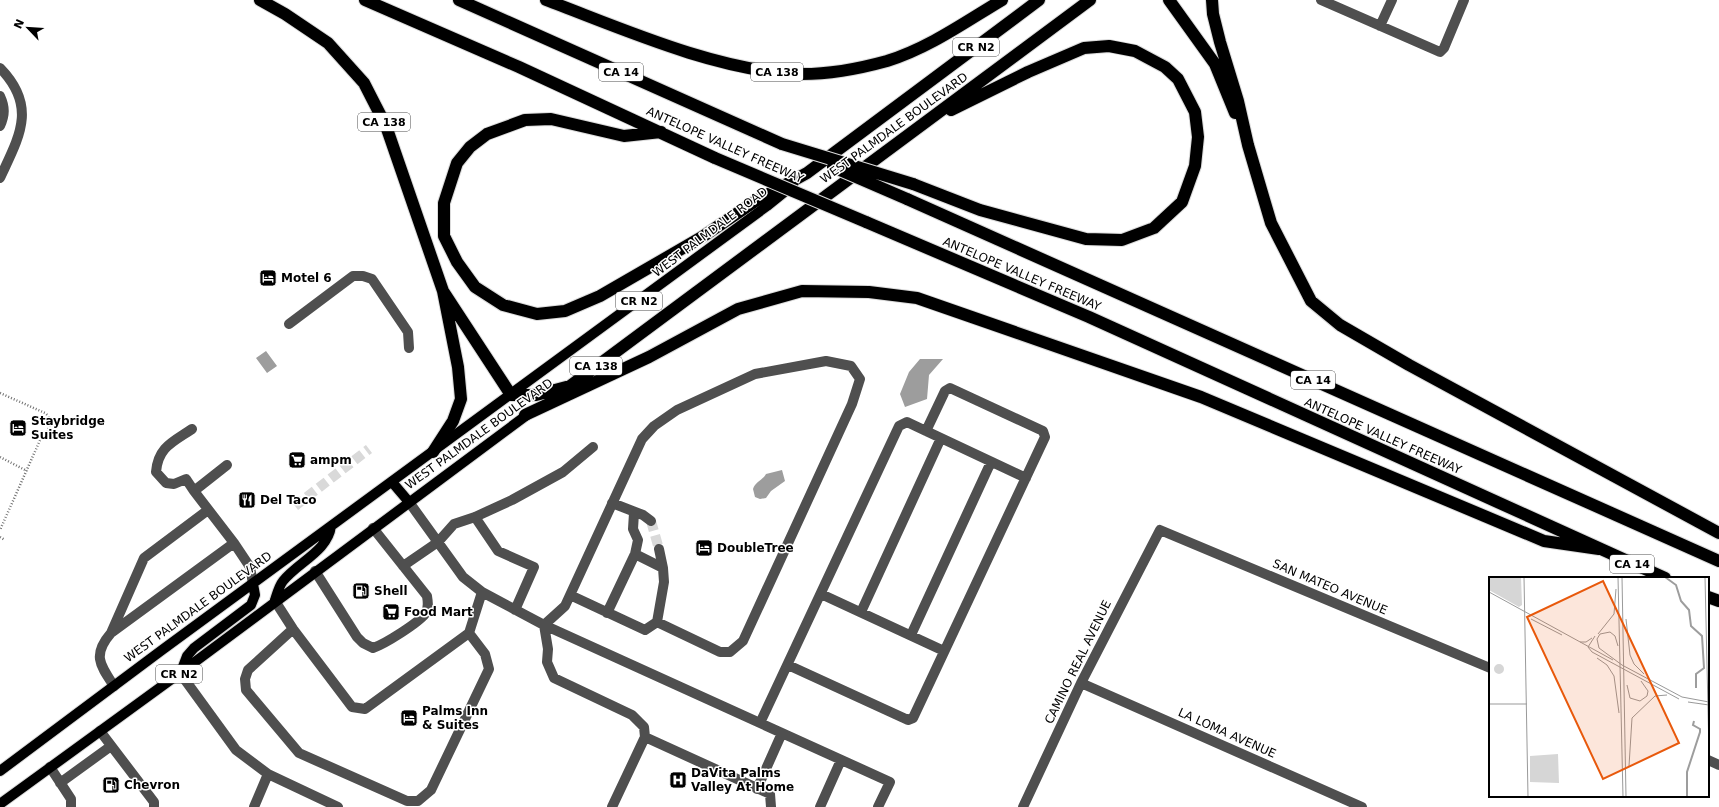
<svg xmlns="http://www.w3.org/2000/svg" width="1719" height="807" viewBox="0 0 1719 807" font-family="'DejaVu Sans',sans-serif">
  <rect width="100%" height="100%" fill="#fff"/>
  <path fill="#9d9d9d" d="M 266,351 L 277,366 L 267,373 L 256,358 Z
    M 920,359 L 943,359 L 929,375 L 927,399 L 905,407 L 900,394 L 909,372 Z
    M 782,470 L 785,481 L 771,491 L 766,498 L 760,499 L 755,497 L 753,489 C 755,482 762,481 766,474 Z"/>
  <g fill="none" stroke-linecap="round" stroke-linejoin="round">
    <path stroke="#d9d9d9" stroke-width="10" stroke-dasharray="10 5" stroke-linecap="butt" d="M 295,506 L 369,449
      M 651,521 L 659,549"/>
    <g stroke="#dbdbdb" stroke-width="12">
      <path id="major" d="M 392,482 L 409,502
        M 275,600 C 277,594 279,586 283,581 C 298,562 328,551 331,526
        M 181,672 L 187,656 L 194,648 L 251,605 L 255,595 L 253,584
        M 0,771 L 162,650 L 767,206 L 793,185
        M 0,804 L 180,673 L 531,412"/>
    </g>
    <g stroke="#dbdbdb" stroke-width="14">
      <path id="highway" d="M 260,0 L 285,14 L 328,43 L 364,83 L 386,126 L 443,291 L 458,367 L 461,399 L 453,421 L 433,452
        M 365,0 L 519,67 L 715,158
        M 459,0 L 782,144
        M 546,0 C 623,29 712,69 795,74 C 825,75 858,69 887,61 C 929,48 965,22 1002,0
        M 1169,0 L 1215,64 L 1235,113
        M 1212,0 L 1213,14 L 1220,42 L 1238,101 L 1248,145 L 1271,223 L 1311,301 L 1340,325 L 1409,365 L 1719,533
        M 661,132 L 624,136 L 551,119 L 525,120 L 487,134 L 470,147 L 457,163 L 444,203 L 444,236 L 457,262 L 475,287 L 503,305 L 537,314 L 565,311 L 600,296 L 702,237 L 754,202 L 807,173 L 1039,0
        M 913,184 L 980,210 L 1086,239 L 1122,240 L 1154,228 L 1182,202 L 1195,166 L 1198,137 L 1195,112 L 1178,79 L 1165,67 L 1135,51 L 1109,46 L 1084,48 L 1028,72 L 951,110
        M 907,199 L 1719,561
        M 866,222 L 1089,317 L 1665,578
        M 443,291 L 511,395 L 536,395 L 570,386 L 1090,0
        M 525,415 L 649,357 L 738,309 L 802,291 L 869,292 L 917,298 L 1201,397 L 1544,541 L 1599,549
        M 1708,597 L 1719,601"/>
    </g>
    <path stroke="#717171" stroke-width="2.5" stroke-dasharray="1 2" stroke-linecap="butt" d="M 0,393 L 45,413 C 54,420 48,430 45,439 L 41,438 L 0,530
      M 0,457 L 27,471
      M 0,537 L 5,540"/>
    <path stroke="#4f4f4f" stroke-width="10" d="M 1321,0 L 1440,52 L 1444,48 L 1464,0
      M 1380,26 L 1392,0
      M 0,68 C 38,107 19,137 0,178
      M 0,96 C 5,107 5,115 0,126
      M 289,324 L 353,276 L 363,276 L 372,279 L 408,332 L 409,348
      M 192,429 C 173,442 158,447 156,472 L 166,483 L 174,484 L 186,479 L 194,491
      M 926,431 L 1026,478
      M 227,465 L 194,491 L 234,543
      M 409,502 L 463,577 L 482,592 L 544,625 L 565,606 L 642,439 L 654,426 L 677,410 L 755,374 L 826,361 L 851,366 L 860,379 L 852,404 L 743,641 L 730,652 L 720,652 L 657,622 L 645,630 L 570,595
      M 612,503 L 643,515 L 651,521
      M 634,513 L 633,529 L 638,540 L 635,554
      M 475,517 L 498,551 L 534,567 L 515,610
      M 659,549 L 663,568
      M 403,566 L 438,542 L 454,524 L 475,517 L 512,500 L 563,472 L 593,447
      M 315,571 L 357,637 L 363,643 L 373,648 C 385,644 418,623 425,614 C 429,609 428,602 427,596 L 373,528
      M 821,594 L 944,651
      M 275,601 L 293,629 L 352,707 L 365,709 L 469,633 L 482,592
      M 861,612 L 941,438
      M 607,613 L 635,554 L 663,568 L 664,582 L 657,622
      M 293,629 L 248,670 L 245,679 L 246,690 L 299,753 L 407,801 L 418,801 L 431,790 L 489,669 L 485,654 L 469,633
      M 111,633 L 144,558 L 208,510
      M 911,635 L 991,462
      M 180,673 L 236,750 L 268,774
      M 1081,683 L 1362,807
      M 114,686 C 100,665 92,655 111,633 L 234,543 L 250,567 L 253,584
      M 760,723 L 890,782 L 878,807
      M 100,731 L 154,802 L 154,807
      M 645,737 L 770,794 L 771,807
      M 1708,760 L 1719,765
      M 50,767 L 71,799 L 71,807
      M 60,783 L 111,746
      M 757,789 L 782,733
      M 254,807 L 268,774 L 338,807
      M 612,807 L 645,737 L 644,727 L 632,715 L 554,678 L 547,662 L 548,649 L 544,625 L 760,723 L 899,426 L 907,422 L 926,431 L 945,391 L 950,388 L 1043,431 L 1045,437 L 913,718 L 908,720 L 788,665
      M 820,807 L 841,760
      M 1023,807 L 1081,683 L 1160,530 L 1490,668"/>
    <use href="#major" stroke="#000" stroke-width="10"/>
    <use href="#highway" stroke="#000" stroke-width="12"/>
    <g stroke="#dbdbdb" stroke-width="14" stroke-linecap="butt">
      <path id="highway-bridge" d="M 782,144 L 913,184
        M 715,158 L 866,222
        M 833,167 L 907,199"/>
    </g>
    <use href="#highway-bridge" stroke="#000" stroke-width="12"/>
  </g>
  <defs>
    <g id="hotel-square" transform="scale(0.9)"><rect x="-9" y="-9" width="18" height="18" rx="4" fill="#000" stroke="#fff"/><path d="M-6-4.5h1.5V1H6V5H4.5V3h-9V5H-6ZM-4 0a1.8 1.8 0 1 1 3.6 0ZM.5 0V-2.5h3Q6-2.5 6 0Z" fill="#fff"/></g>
    <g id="supermarket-square" transform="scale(0.9)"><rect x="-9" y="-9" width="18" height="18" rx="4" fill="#000" stroke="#fff"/><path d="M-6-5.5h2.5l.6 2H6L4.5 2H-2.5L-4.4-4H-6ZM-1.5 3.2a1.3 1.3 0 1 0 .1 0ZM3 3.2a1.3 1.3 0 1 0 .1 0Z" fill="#fff"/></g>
    <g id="restaurant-square" transform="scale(0.9)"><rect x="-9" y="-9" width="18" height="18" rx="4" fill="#000" stroke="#fff"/><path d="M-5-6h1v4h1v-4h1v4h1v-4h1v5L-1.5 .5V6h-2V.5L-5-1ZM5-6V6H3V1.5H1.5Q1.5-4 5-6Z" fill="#fff"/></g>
    <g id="fuel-square" transform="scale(0.9)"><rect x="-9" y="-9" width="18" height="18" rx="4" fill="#000" stroke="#fff"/><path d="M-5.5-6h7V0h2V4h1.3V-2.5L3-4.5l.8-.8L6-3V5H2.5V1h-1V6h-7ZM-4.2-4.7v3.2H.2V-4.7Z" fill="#fff"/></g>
    <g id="hospital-square" transform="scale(0.9)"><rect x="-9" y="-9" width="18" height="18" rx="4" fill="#000" stroke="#fff"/><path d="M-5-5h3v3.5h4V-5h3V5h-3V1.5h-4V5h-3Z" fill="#fff"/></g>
  </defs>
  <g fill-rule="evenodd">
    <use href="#hotel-square" x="268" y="278"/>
    <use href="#hotel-square" x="18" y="428"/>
    <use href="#supermarket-square" x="297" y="460"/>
    <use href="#restaurant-square" x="247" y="500"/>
    <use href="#hotel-square" x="704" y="548"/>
    <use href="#fuel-square" x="361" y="591"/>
    <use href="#supermarket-square" x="391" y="612"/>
    <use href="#hotel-square" x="409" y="718"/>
    <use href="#hospital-square" x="678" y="780"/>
    <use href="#fuel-square" x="111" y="785"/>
  </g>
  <g text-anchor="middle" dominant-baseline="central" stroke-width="3" stroke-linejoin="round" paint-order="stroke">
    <g fill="#fff" stroke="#4c4c4c" stroke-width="1">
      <rect x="953" y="38" width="46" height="18" rx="3"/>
      <rect x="599" y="63" width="44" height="18" rx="3"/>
      <rect x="751" y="63" width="52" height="18" rx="3"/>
      <rect x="358" y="113" width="52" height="18" rx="3"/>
      <rect x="616" y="292" width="46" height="18" rx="3"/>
      <rect x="570" y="357" width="52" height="18" rx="3"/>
      <rect x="1291" y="371" width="44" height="18" rx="3"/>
      <rect x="1610" y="555" width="44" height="18" rx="3"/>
      <rect x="156" y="665" width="46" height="18" rx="3"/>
    </g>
    <g font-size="11" font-weight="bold" fill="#000">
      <text x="976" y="47">CR N2</text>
      <text x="621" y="72">CA 14</text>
      <text x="777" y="72">CA 138</text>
      <text x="384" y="122">CA 138</text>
      <text x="639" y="301">CR N2</text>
      <text x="596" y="366">CA 138</text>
      <text x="1313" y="380">CA 14</text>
      <text x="1632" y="564">CA 14</text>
      <text x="179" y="674">CR N2</text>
    </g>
    <g font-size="12" fill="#000" stroke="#fff">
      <text transform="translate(894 128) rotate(-36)">WEST PALMDALE BOULEVARD</text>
      <text transform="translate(725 145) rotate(24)">ANTELOPE VALLEY FREEWAY</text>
      <text transform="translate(710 232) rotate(-37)">WEST PALMDALE ROAD</text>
      <text transform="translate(1022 274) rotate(23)">ANTELOPE VALLEY FREEWAY</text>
      <text transform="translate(479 434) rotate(-36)">WEST PALMDALE BOULEVARD</text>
      <text transform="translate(1383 436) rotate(24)">ANTELOPE VALLEY FREEWAY</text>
      <text transform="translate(1330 587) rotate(23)">SAN MATEO AVENUE</text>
      <text transform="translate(198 607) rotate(-36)">WEST PALMDALE BOULEVARD</text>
      <text transform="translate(1078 662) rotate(-64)">CAMINO REAL AVENUE</text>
      <text transform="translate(1227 733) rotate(24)">LA LOMA AVENUE</text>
    </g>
    <g font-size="12" font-weight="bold" fill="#000" stroke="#fff" text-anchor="start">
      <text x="281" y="278">Motel 6</text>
      <text x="31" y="421">Staybridge<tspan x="31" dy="14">Suites</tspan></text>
      <text x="310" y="460">ampm</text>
      <text x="260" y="500">Del Taco</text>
      <text x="717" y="548">DoubleTree</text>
      <text x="374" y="591">Shell</text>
      <text x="404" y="612">Food Mart</text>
      <text x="422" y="711">Palms Inn<tspan x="422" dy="14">&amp; Suites</tspan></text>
      <text x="691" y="773">DaVita Palms<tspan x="691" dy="14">Valley At Home</tspan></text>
      <text x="124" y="785">Chevron</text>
    </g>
  </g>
  <g transform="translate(1489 577)">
    <rect width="220" height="220" fill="#fff"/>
    <path d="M 0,0 L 32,0 L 33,28 L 30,30 L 0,13 ZM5 92a5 5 0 1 1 10 0a5 5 0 1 1-10 0ZM 69,177 L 70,206 L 41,205 L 41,179 Z" fill="#d6d6d6"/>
    <path fill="none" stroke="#9d9d9d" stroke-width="2" d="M 176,0 L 187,8 L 192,24 L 200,33 L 202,49 L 213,59 L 215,91 L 207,97 L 207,111M 198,220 L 198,195 L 211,155 L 211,152 L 204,148 L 205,144"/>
    <path fill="none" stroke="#999" stroke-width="1" d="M 35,0 L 39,220M 129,0 L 134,220M 133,0 L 137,220M 216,0 L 220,176M 0,15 L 124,83M 42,42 L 73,58M 137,42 L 141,78 L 145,87 L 155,97M 109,57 L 125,37 L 127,12M 106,59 L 99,70 L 103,75 L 190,122M 91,65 L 97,65 L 103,61M 129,69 L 126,59 L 121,55 L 111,57 L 108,62 L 110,71 L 133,88 L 193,120 L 220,125M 108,81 L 118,88 L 125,99 L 130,136M 138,108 L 141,121 L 151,124 L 158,119 L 159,114 L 152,104M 199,125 L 220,128M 0,127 L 38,127M 140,189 L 143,141 L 166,119 L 178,118"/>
    <path fill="#e8590c" fill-opacity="0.15" stroke="#e8590c" stroke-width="2" d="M 114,4 L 190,166 L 114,202 L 38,40 Z"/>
    <rect width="220" height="220" fill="none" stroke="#000" stroke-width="2"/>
  </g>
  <g transform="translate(28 28) rotate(295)" stroke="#ffffff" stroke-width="3" paint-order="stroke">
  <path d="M0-3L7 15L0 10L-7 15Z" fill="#000000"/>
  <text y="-6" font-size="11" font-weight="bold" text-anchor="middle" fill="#000000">N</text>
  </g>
</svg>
